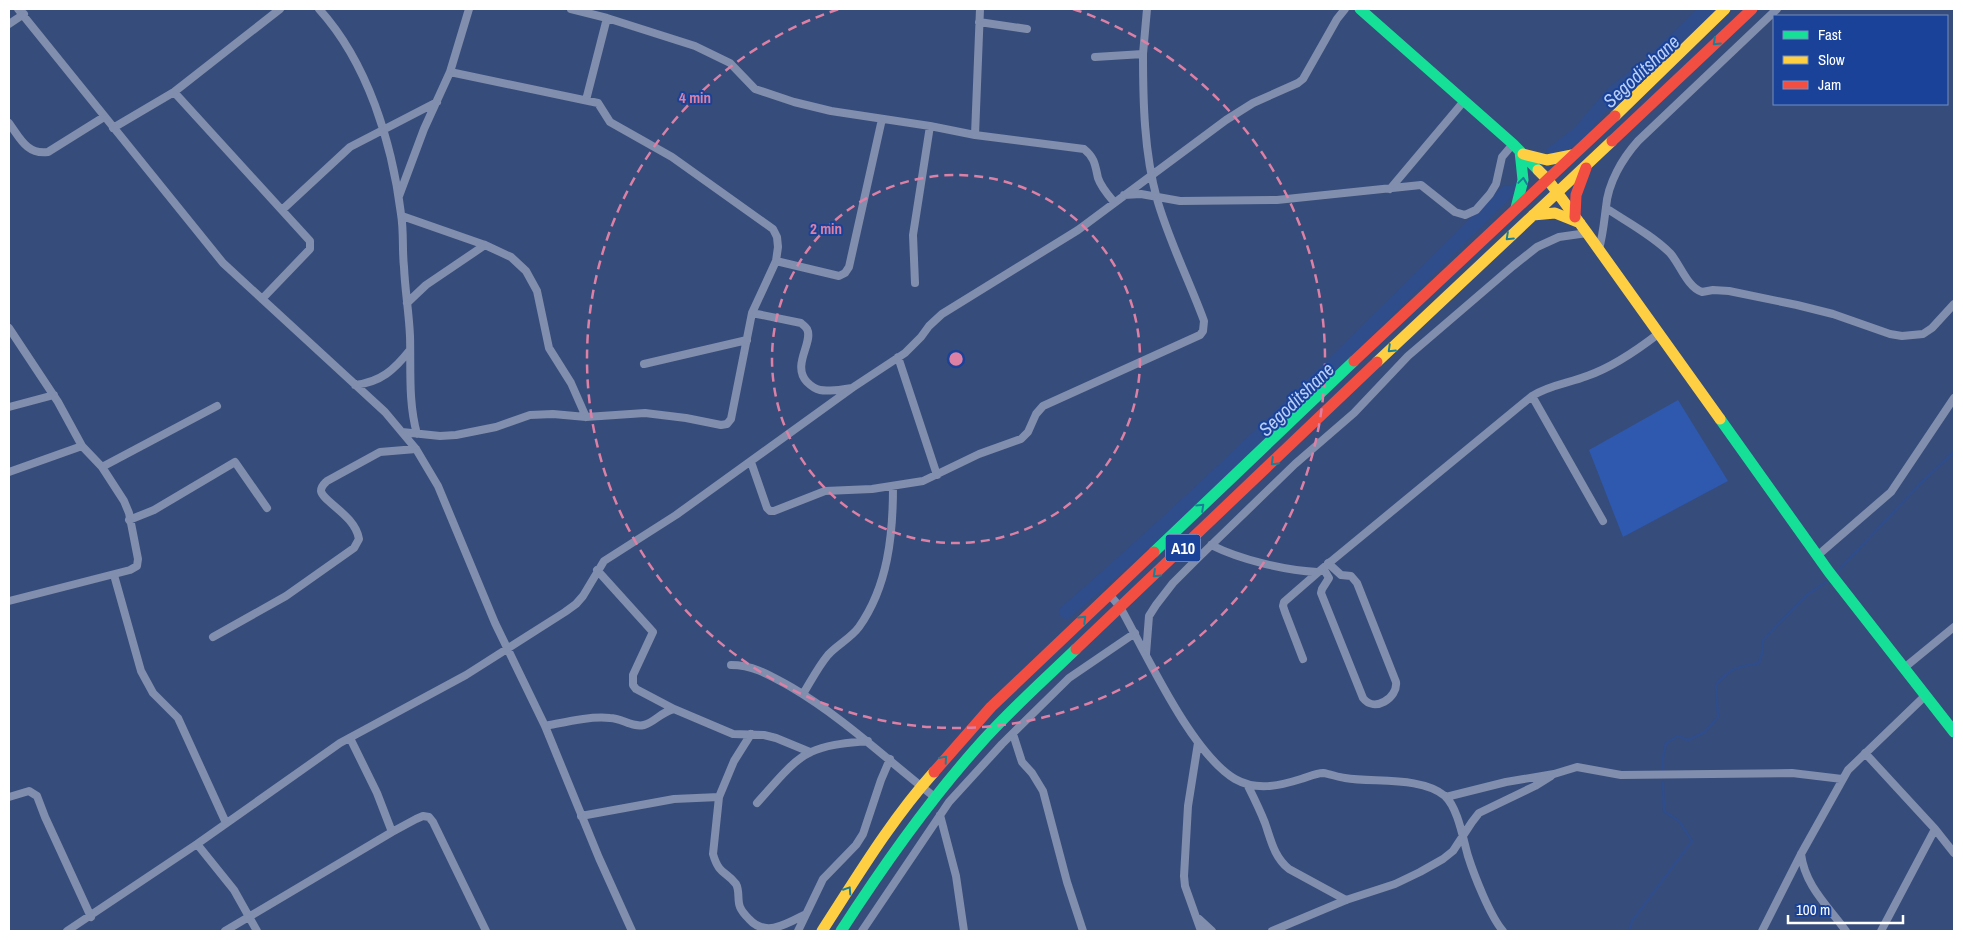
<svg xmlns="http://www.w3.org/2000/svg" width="1963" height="940" viewBox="0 0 1963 940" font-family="'Archivo Narrow',sans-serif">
  <rect width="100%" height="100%" fill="#364c7b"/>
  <path fill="#2e59ae" d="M 1678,400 L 1728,481 L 1623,537 L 1589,450 Z"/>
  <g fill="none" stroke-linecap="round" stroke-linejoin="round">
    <path stroke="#304d8b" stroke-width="2.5" d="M 1507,192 L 1517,183
      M 1837,572 L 1922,482 L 1954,452
      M 1663,771 L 1663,757 L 1666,743 L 1678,736 L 1688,740 L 1705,732 L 1718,717 L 1716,685 C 1731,667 1738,667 1759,663 L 1762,653 L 1763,640 L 1807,595 L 1826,582
      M 1629,931 L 1632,921 L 1692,841 L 1679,821 L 1664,811 L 1663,782"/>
    <path stroke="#304d8b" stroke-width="14" d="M 1553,153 L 1579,133 L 1614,92 L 1649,65 L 1707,9
      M 1066,612 C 1220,480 1363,334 1507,192"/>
    <path stroke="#818ead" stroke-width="8" d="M 18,9 L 223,263 L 385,412 L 416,449 L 438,486 L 495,623 L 545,726 L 599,858 L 632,931
      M 319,9 C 368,63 392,143 401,214 C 404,232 402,250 404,267 C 405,290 409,313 410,336 C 411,369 408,401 417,434
      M 571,9 L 607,18 L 695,46 L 730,63 L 755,89 L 794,102 L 831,111 L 930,126 L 975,135 L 1084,149 C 1095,158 1095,165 1098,178 C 1101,187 1108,195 1114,202
      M 979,22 L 1027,29
      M 9,24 L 24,14
      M 1095,57 L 1143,54 L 1147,9
      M 174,92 L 310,241 L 310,249 L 262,299
      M 586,100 L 607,18
      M 9,123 C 20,138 27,155 48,152 L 104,117
      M 113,128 L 174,92 L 280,9
      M 975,135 L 980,9
      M 1390,189 L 1464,101
      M 1124,195 L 1141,194 L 1180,201 L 1277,200 L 1421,185 L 1455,212 L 1465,215 L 1476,210 L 1490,194 L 1496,184 L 1502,157 L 1513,144
      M 399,196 L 424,129 L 450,72 L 469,9
      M 1606,208 C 1627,222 1652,235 1670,253 C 1680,264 1687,287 1702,292 L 1713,290 L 1729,291 L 1797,305 L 1833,314 L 1890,334 L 1902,336 L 1923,334 L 1932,328 L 1954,304
      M 282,210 L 350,147 L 437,102
      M 402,216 L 485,245 L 511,257 L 526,271 L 537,291 L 549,348 L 571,383 L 586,417
      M 1599,249 C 1603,235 1604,222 1606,207 C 1608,183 1622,159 1638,141 L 1777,9
      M 776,261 L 839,276 L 845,273 L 849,267 L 882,119
      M 915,283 L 913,235 L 930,126
      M 407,303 L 426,285 L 485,245
      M 752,313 L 801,323 C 803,325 805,326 807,329 C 814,342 791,365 807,382 C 810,385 815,389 820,390 C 830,392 842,389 852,388
      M 9,328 L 58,402 L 82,446 L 102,467 L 124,501 L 129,513 L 138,559 L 137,566 L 130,570 L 9,601
      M 898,357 L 937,475
      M 644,364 L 747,340
      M 355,385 C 381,382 394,370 410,350
      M 1532,396 L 1603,521
      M 9,407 L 54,395
      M 402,432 L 440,436 L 456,435 L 496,427 L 530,415 L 553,414 L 586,417 L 645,413 L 686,418 L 721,425 L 727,424 L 731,419 L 752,313 L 776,261 L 778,247 L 777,237 L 773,229 L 672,157 L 610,122 L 598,103 L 450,72
      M 751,462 L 767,508 L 770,511 L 774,511 L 825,491 L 872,489 L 923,481 L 979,454 L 1021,439 L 1028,432 L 1036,414 L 1043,406 L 1200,335 L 1203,331 L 1204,321 C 1189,280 1169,241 1157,199 C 1144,152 1143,101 1143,54
      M 102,467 L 217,406
      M 9,472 L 82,446
      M 129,520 L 154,510 L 235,462 L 267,508
      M 1211,545 C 1241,560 1284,570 1317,572
      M 1817,556 L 1891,492 L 1954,398
      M 1323,568 L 1329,578 L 1322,589 L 1321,593 L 1363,698 C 1374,713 1398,698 1396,682 L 1357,583 L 1351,576 L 1341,575 L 1328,563
      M 597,570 L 653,632 L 633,675 L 633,685 L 636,689 L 674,709
      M 114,575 L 141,671 L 153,693 L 178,718 L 226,823
      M 1109,594 L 1120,607 C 1146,653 1191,753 1235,779 C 1256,791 1279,786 1301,779 C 1308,777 1316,773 1323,773 C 1330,774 1338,777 1345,778 C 1374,783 1421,776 1445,796 C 1458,808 1463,839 1468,856 C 1474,875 1490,916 1503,931
      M 213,637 L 286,596 L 354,548 L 359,539 C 355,515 323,502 321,491 C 321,486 324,484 327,481 L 380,452 L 416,449
      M 1146,654 L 1149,616 L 1156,605 L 1173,583 L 1198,558 L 1295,464 L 1354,413 L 1408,356 L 1513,266 L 1537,247 L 1559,237 L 1587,233
      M 1303,659 L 1285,612 L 1283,606 L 1284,602 L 1323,568 L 1532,396 C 1549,385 1569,383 1587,376 C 1613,367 1636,351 1658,334
      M 731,665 C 754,665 771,676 791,687 C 844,718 887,760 936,798
      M 1904,668 L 1954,627
      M 803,694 C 811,681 818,667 828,655 C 837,645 851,638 859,627 C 888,586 893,535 893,487
      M 545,726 C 566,722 589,716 610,718 C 622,718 632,728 644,725 C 655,722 661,712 674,709 L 733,734 L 764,735 L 776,738 L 810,752
      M 751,734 L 734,761 L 719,797 L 713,854 C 719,875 726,871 736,884 C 740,891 737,900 740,907 C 742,912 746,916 749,919 C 766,938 788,923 806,914
      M 1013,734 L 1022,762 L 1032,773 L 1043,791 L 1067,882 L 1083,931
      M 350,738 L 377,793 L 392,832
      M 1198,743 L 1188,806 L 1184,876 L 1185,886 L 1201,931
      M 1865,753 L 1935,829 L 1954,853
      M 1248,786 C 1254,798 1260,810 1265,823 C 1271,840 1274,857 1289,869 L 1346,900
      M 9,797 L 29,791 L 37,796 L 45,817 L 91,917
      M 1446,797 L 1506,782 L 1554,774 L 1577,767 L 1621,775 L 1792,773 L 1842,779
      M 757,803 C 771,788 792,760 811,752 C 828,744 849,743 868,741
      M 940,815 L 956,876 L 964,931
      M 581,816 L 674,799 L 719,797
      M 197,844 L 234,890 L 257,931
      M 1801,854 C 1805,886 1828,906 1846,931
      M 1199,919 L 1212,931
      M 67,931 L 197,844 L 340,743 L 466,675 L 565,612 L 576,604 L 583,596 L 604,561 L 676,515 L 852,388 L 905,353 L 921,337 L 929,326 L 942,314 L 1078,230 L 1226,120 L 1253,103 L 1298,83 L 1303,79 L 1337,19 L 1345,9
      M 225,931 L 392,832 L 416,819 L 423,816 L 429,817 L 433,822 L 486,931
      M 798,931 L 823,879 L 856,845 L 863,834 L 881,780 L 890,759
      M 862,931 L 949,802 L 1002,744 L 1069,678 L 1135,633
      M 1272,931 L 1346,900 L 1395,884 L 1420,872 L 1443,859 L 1453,851 L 1472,822 L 1479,813 L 1535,786 L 1551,776
      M 1762,931 L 1801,854 L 1848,770 L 1926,695
      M 1881,931 L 1935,829"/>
    <path stroke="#16e098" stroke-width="11" d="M 1360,9 L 1513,144 L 1538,170
      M 1516,208 L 1523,180 L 1520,151
      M 1720,419 L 1829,572 L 1954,732
      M 1154,552 L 1354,361
      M 841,931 C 883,866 927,803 979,745 C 1009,711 1043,681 1076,649"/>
    <path stroke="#ffcf43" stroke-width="11" d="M 1615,116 L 1725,9
      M 1523,154 L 1547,160 L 1572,155
      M 1538,170 L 1548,180 L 1587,233 L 1720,419
      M 1533,215 L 1555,213 L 1580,223
      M 1377,362 L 1612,141
      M 822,931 C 857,877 891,820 934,772"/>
    <path stroke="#f24e42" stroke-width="11" d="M 1612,141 L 1752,9
      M 1575,217 L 1576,195 L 1586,168
      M 1354,361 L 1615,116
      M 1076,649 L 1377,362
      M 934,772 L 991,707 L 1154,552"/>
  </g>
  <defs><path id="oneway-chevron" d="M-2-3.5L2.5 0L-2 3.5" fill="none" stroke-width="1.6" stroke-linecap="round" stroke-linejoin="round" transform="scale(1.25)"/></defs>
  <g stroke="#188198">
    <use href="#oneway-chevron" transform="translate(1716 42) rotate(137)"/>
    <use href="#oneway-chevron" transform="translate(1523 181) rotate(-82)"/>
    <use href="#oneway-chevron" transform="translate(1509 237) rotate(137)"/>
    <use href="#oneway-chevron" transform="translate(1391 349) rotate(136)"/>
    <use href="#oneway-chevron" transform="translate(1274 462) rotate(136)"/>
    <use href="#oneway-chevron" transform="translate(1201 507) rotate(-43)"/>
    <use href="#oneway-chevron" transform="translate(1156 574) rotate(137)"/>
    <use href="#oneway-chevron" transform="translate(1083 619) rotate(-44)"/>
    <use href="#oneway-chevron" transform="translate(944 759) rotate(-49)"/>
    <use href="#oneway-chevron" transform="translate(848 890) rotate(-57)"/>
  </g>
  <g fill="none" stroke="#dd80a5" stroke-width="2.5" stroke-dasharray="9 6">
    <circle cx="956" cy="359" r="184"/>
    <path d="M1073 9A369 369 0 1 1 839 9"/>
  </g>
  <g text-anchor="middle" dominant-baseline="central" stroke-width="4" stroke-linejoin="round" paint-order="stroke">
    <rect fill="#194298" stroke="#bac6e0" stroke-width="1" x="1165.5" y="534.5" width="35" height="27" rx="4"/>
    <g font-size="16" font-weight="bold" fill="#fff">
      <text x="1183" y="548">A10</text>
    </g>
    <g font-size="19" font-style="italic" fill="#bacff7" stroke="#194298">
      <text transform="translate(1641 71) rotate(-43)">Segoditshane</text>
      <text transform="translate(1296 399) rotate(-44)">Segoditshane</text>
    </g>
  </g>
  <circle cx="956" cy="359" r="8" fill="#dd80a5" stroke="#194298" stroke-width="2.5"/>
  <g font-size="15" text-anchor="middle" font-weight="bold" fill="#dd80a5" stroke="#194298" stroke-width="4" stroke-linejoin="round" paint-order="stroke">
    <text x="695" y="103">4 min</text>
    <text x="826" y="234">2 min</text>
  </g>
  <rect width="1963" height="940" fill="none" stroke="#ffffff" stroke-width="20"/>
  <rect x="1773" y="15" width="175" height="90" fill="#194298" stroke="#758ec1"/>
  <rect x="1783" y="31" width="25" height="8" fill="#16e098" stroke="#758ec1"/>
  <text x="1818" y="40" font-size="15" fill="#ffffff">Fast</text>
  <rect x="1783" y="56" width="25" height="8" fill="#ffcf43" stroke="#758ec1"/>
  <text x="1818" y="65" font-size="15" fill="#ffffff">Slow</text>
  <rect x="1783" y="81" width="25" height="8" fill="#f24e42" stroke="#758ec1"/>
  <text x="1818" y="90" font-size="15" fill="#ffffff">Jam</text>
  <path d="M1788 915v8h115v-8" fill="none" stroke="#ffffff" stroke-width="2.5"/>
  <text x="1796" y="915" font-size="15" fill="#ffffff" stroke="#194298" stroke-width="4" paint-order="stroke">100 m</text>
</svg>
